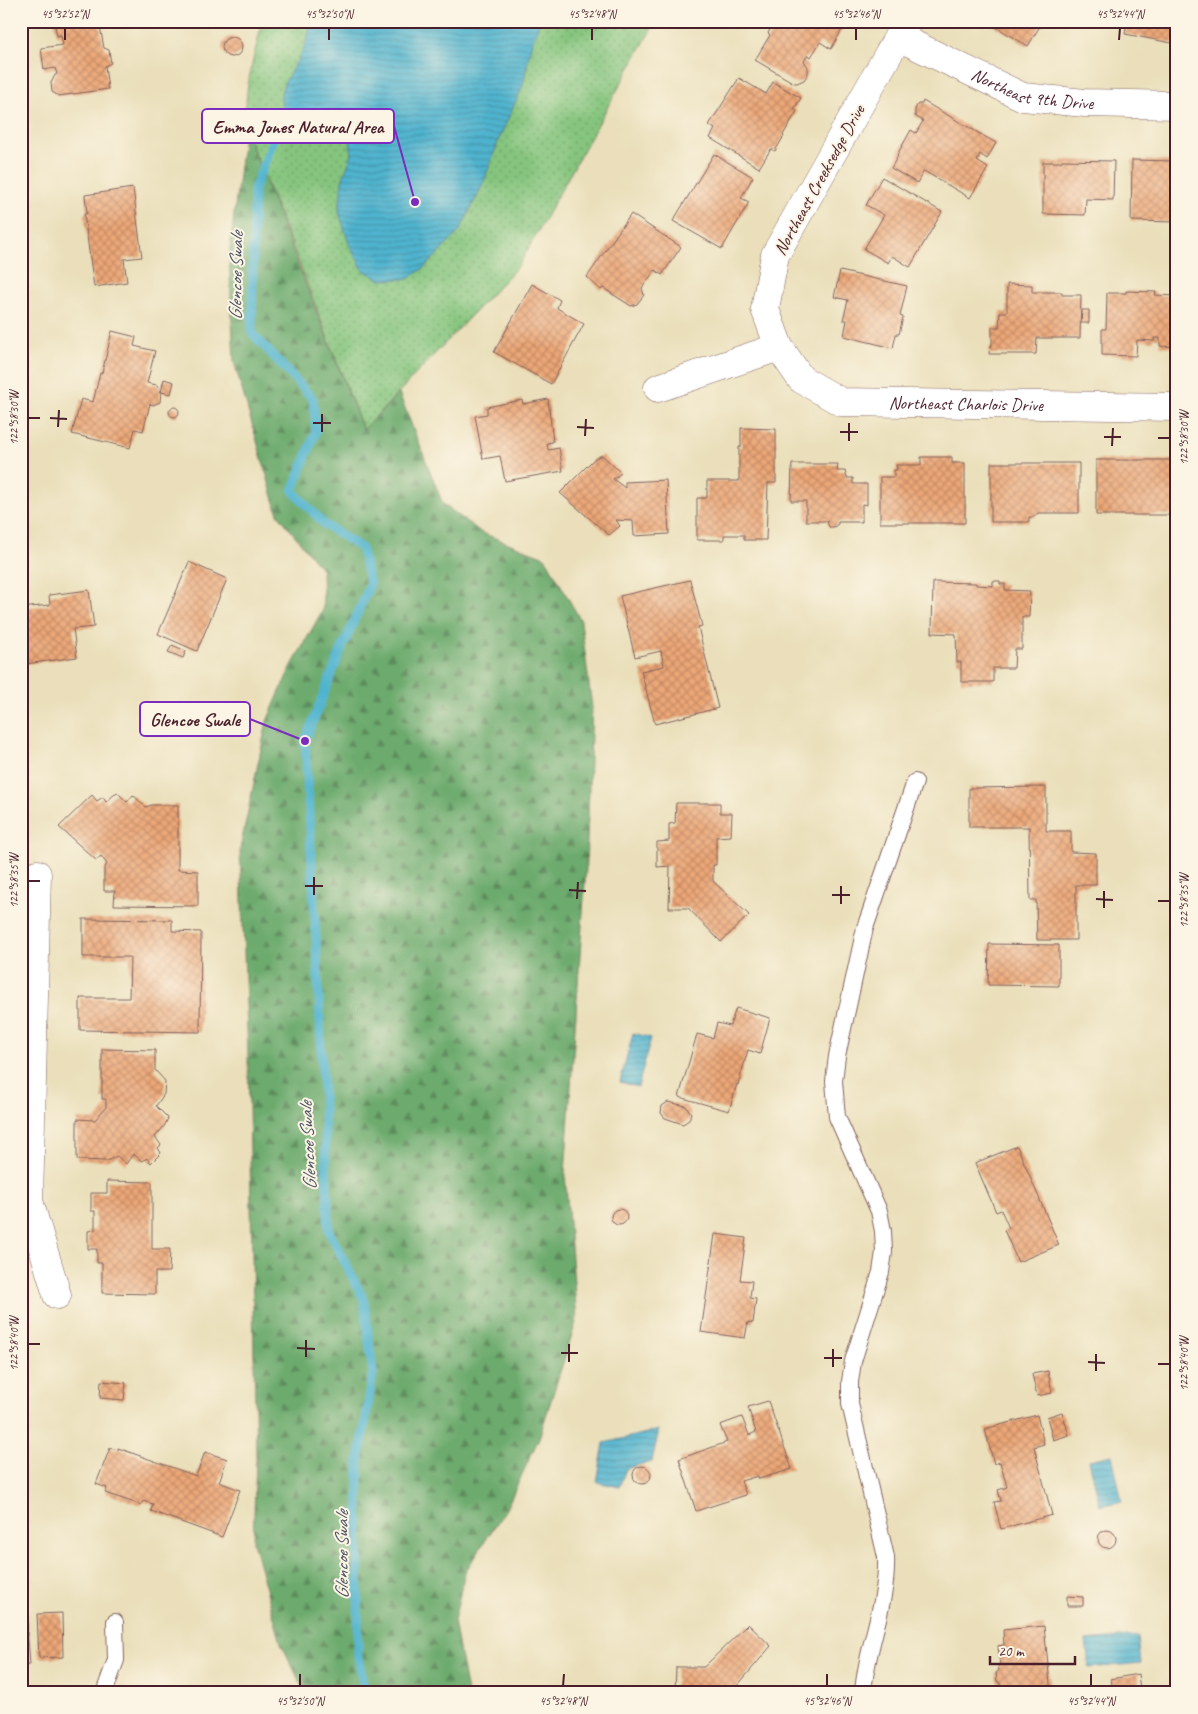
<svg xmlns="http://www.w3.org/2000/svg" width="1198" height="1714" viewBox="0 0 1198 1714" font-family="Caveat,sans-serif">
  <defs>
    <pattern id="grass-dots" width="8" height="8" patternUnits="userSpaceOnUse" patternTransform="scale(1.25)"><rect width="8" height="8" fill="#85c57e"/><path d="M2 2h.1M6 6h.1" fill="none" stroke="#6f9f67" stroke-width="1.8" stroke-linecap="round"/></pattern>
    <pattern id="forest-firs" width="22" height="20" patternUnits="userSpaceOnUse" patternTransform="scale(1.25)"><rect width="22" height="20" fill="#6caa6d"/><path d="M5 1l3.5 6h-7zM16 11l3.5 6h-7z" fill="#5b8a5a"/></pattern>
    <pattern id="water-rules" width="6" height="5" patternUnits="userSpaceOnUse" patternTransform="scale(1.25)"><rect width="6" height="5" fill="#50b4cf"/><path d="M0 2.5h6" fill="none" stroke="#4492a8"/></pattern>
    <pattern id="building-cross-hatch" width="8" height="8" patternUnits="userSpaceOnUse" patternTransform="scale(1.25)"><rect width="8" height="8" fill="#eca777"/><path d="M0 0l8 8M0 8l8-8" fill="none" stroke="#c18762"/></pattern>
  </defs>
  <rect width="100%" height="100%" fill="#fcf5e5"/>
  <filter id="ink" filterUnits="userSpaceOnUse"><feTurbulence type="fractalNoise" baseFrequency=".02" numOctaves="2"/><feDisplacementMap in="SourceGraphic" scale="10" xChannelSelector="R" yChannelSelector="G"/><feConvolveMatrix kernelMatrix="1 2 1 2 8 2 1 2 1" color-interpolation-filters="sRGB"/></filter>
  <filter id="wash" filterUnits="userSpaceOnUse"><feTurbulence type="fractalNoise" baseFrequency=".0096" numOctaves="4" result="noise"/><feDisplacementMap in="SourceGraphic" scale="20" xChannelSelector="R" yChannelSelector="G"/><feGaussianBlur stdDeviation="1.12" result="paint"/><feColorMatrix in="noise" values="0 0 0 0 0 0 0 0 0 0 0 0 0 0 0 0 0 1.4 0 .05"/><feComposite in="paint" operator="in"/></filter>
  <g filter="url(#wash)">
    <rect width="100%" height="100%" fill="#eadfba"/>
    <path fill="url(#grass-dots)" stroke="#687254" d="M 262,21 L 656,21 L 519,265 L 363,430 L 300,265 L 249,139 C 239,101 254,60 262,21 Z"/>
    <path fill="url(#forest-firs)" stroke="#5b644c" d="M 245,125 L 249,139 L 363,430 L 399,393 L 443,504 L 482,533 L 545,557 L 581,621 L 592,707 L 586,868 L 565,1174 L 577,1319 L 539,1438 L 506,1509 L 465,1572 L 454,1621 L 467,1693 L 305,1693 L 281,1643 L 253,1542 L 256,1458 L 248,1055 L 240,849 L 267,721 L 289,671 L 323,609 L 322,570 L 278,514 L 234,362 L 229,256 Z"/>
    <path fill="url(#water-rules)" stroke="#4d6a7d" d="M 312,21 L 540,21 L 531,45 L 523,85 L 499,139 L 483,184 L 459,232 L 425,267 L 408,279 L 381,280 L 363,270 L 349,244 L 339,212 L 342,181 L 352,154 L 349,135 C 343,131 336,126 329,125 C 320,124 311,128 302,124 C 298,122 293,118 290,115 C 267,97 293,72 301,54 C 306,44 309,32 312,21 Z
      M 633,1033 L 651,1038 L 638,1087 L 620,1082 Z
      M 659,1430 L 652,1461 L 626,1469 L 619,1487 L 597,1482 L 604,1443 Z
      M 1112,1455 L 1122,1501 L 1100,1506 L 1089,1460 Z
      M 1138,1636 L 1141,1663 L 1089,1668 L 1086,1641 Z"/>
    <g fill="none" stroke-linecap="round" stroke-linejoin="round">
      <path stroke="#50b4cf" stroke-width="9" d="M 294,106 L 285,111 L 254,189 L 252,333 L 313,399 L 316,431 L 293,491 L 324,524 L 361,548 L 370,584 L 340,653 L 305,741 L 318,974 L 329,1231 L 364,1300 L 373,1373 L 359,1461 L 358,1656 L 365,1693"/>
    </g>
    <g id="blocks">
      <path fill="url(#building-cross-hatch)" d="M 54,21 L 99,21 L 104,48 L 109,50 L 111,63 L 105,66 L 108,89 L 59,96 L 52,92 L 51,83 L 55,75 L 57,74 L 55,68 L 44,70 L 41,48 L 63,45 L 61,35 L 57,36 Z
        M 775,21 L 847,21 L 831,49 L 820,42 L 811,57 L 808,55 L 804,61 L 808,67 L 808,74 L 804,80 L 797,83 L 794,83 L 755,60 L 770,35 L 768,33 Z
        M 986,21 L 1043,21 L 1028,46 Z
        M 1127,21 L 1177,21 L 1177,44 L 1125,34 Z
        M222 47a10 10 0 1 1 20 0a10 10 0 1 1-20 0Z
        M 739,78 L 766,94 L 773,82 L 801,98 L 794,109 L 797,111 L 783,135 L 784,136 L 775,151 L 771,149 L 759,168 L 710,138 L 715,129 L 709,125 Z
        M 923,101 L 996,143 L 987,159 L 980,154 L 977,161 L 988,168 L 970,198 L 924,171 L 917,183 L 891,168 L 898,156 L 897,155 L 911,130 L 916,133 L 923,121 L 915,116 L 915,109 L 918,104 L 922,104 Z
        M 714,154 L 753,177 L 741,198 L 749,202 L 722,249 L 673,221 Z
        M 1174,158 L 1177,158 L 1177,222 L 1131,221 L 1132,160 L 1174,161 Z
        M 1062,160 L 1114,161 L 1113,200 L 1086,199 L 1085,215 L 1043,214 L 1043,162 L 1061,162 Z
        M 882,177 L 942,212 L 910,267 L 892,256 L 888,263 L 864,249 L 884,215 L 866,205 Z
        M 133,188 L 142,257 L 124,259 L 127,282 L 94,287 L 84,214 L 87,213 L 85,195 Z
        M 631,214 L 681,247 L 662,275 L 655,270 L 642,288 L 644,295 L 637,304 L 631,306 L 603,288 L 601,290 L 587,277 Z
        M 840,271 L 907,286 L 900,316 L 903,317 L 899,334 L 896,334 L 893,348 L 844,336 L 847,320 L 843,320 L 848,300 L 834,297 Z
        M 532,284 L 560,300 L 557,308 L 584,324 L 551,384 L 494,352 Z
        M 1007,284 L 1032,285 L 1032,292 L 1062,292 L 1062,295 L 1081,295 L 1080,338 L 1037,338 L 1036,354 L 989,354 L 990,346 L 992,346 L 992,327 L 999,327 L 1000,312 L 1007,312 Z
        M 1126,291 L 1156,292 L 1155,295 L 1177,296 L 1177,347 L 1160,346 L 1160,338 L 1154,338 L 1154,341 L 1137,340 L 1136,356 L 1102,355 L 1102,329 L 1106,329 L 1107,293 L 1126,293 Z
        M 1082,310 L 1089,310 L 1089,323 L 1081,323 Z
        M 112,331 L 136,337 L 134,346 L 155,351 L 147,383 L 157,385 L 161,392 L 164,379 L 174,382 L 171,394 L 161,392 L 160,402 L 153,405 L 150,404 L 143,431 L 135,429 L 130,448 L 72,434 L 81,399 L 93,402 L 100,373 L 102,373 Z
        M 548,399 L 553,442 L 547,443 L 548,450 L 559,448 L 563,471 L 505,481 L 500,456 L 483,459 L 475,416 L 487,414 L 487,407 L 522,400 L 523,404 Z
        M169 412a5 5 0 1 1 10 0a5 5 0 1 1-10 0Z
        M 741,428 L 776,429 L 776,483 L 768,483 L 766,540 L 744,540 L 744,535 L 724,535 L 724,540 L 697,540 L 697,498 L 707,498 L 707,481 L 739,481 L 739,447 L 741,447 Z
        M 602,455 L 621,473 L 613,479 L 625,488 L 625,482 L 666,480 L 669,534 L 634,536 L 633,521 L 616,520 L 620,526 L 609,535 L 560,493 L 594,459 Z
        M 921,457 L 952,457 L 952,463 L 965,463 L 965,523 L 880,523 L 880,477 L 894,477 L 894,470 L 897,470 L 896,465 L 921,465 Z
        M 1096,460 L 1177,460 L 1177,515 L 1096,515 Z
        M 991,463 L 1079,463 L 1079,513 L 1038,513 L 1034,517 L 1029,517 L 1029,522 L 991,522 Z
        M 792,464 L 838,464 L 837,471 L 845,471 L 847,478 L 853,478 L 853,484 L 867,484 L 867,505 L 862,504 L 862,522 L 838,522 L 838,524 L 834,527 L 829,527 L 827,521 L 806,521 L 806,501 L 791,501 Z
        M 189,562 L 227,579 L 197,651 L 158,634 Z
        M 690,580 L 702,626 L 698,627 L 718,708 L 655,724 L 641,671 L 664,666 L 661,651 L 635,657 L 620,596 Z
        M 993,581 L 1000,581 L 1000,584 L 1005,584 L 1005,590 L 1030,591 L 1029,617 L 1022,617 L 1022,649 L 1015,649 L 1014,668 L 993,668 L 993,682 L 961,682 L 961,662 L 957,662 L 956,634 L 932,633 L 933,582 L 976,583 L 976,585 L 993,586 Z
        M 89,590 L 94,627 L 73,629 L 77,657 L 26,664 L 23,646 L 21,646 L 21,608 L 50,605 L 49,595 Z
        M 172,645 L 186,651 L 183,658 L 168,652 Z
        M 1046,787 L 1046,831 L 1071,831 L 1071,852 L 1096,853 L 1096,885 L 1076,885 L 1076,940 L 1037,940 L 1036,900 L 1030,900 L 1029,827 L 969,827 L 969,788 Z
        M 117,792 L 127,802 L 133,795 L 146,807 L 151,805 L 178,805 L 178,870 L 198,871 L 198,906 L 114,905 L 115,891 L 104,891 L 104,869 L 107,864 L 101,856 L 96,860 L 59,827 L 92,795 L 97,801 L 103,797 L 106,802 Z
        M 21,793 L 26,793 L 25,855 L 21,855 Z
        M 676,803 L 720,803 L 720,813 L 732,813 L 731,836 L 716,837 L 716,865 L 713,865 L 713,881 L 749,915 L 721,942 L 688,908 L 669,908 L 670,866 L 657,867 L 657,842 L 669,841 L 669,824 L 675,823 Z
        M 83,919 L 172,920 L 172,931 L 201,932 L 200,1032 L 80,1030 L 80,998 L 129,998 L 130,957 L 83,957 Z
        M 989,944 L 1059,945 L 1059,986 L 988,985 Z
        M 736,1008 L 770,1018 L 760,1054 L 748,1050 L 738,1085 L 737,1084 L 729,1111 L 679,1097 L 697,1034 L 713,1038 L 717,1023 L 730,1026 Z
        M 102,1049 L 155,1050 L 155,1070 L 165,1081 L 164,1094 L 156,1106 L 168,1118 L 165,1125 L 155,1137 L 161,1145 L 158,1148 L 161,1153 L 151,1163 L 147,1158 L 142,1161 L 133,1154 L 126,1164 L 117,1156 L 107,1161 L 77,1160 L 77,1119 L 95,1120 L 106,1107 L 106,1099 L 102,1099 Z
        M 668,1102 L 686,1106 L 691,1113 L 689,1120 L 683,1124 L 665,1118 L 661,1113 L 662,1106 Z
        M 1017,1146 L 1059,1245 L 1018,1262 L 1004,1230 L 1009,1228 L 1001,1210 L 996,1212 L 975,1163 Z
        M 107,1181 L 152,1182 L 152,1249 L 170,1249 L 169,1272 L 155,1272 L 155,1294 L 102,1293 L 102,1263 L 97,1263 L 97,1249 L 88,1249 L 88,1231 L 95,1230 L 95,1211 L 91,1211 L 91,1193 L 107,1193 Z
        M611 1217a8 8 0 1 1 16 0a8 8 0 1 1-16 0Z
        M 715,1234 L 746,1238 L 740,1280 L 752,1281 L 750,1298 L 756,1299 L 753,1323 L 748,1322 L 745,1338 L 701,1332 Z
        M 21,1301 L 24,1301 L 24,1350 L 21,1350 Z
        M 1048,1371 L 1052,1393 L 1037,1396 L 1032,1374 Z
        M 101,1381 L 126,1383 L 124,1400 L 100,1398 Z
        M 768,1401 L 792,1469 L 759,1479 L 758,1476 L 741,1481 L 746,1495 L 696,1511 L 679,1459 L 727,1442 L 720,1425 L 742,1417 L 749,1435 L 756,1432 L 748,1407 Z
        M 1062,1412 L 1069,1435 L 1053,1440 L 1047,1417 Z
        M 1037,1415 L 1044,1444 L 1034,1447 L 1052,1515 L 1001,1529 L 994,1502 L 1001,1501 L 998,1490 L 1007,1487 L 1000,1462 L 994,1464 L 985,1429 Z
        M 110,1448 L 118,1450 L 118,1448 L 196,1476 L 205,1452 L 227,1459 L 219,1482 L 240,1490 L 222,1537 L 151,1511 L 153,1504 L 143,1501 L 141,1505 L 105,1493 L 107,1488 L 96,1484 Z
        M633 1475a9 9 0 1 1 18 0a9 9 0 1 1-18 0Z
        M1098 1539a9 9 0 1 1 18 0a9 9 0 1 1-18 0Z
        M 1067,1596 L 1083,1597 L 1083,1606 L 1067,1606 Z
        M 25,1597 L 30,1665 L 21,1666 L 21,1598 Z
        M 62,1613 L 63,1657 L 39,1658 L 37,1614 Z
        M 748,1624 L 771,1646 L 738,1685 L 738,1693 L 675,1693 L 676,1667 L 704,1667 Z
        M 1044,1626 L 1051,1693 L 1010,1693 L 1009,1687 L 1000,1687 L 1000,1683 L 997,1681 L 996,1673 L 999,1670 L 998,1666 L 1000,1666 L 998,1646 L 1004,1645 L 1003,1630 Z
        M 1138,1674 L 1140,1690 L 1113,1693 L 1111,1679 Z"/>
    </g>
  </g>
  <g filter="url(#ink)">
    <use href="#blocks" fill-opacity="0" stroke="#82625d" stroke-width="1"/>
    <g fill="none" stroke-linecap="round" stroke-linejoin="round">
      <g stroke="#82625d" stroke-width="18">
        <path id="lane" d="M 104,1693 L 116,1660 L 115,1622
          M 863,1693 C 866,1647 888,1604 886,1557 L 850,1404 L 850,1382 L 853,1361 L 881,1272 L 884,1252 L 883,1231 L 879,1211 L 837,1117 L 834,1081 L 837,1056 L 865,928 L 915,782"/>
      </g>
      <g stroke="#82625d" stroke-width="29">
        <g id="street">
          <path id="s1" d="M 907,21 L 775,255 L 765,309 L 779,347 L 801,379 L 841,402 L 1177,407"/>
          <path id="s2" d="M 898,37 L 1023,97 L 1085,103 L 1177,105"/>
          <path d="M 658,388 L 779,347"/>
          <path d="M 37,874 L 29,1201 L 57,1295"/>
        </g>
      </g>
      <use href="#lane" stroke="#fff" stroke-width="16"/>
      <use href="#street" stroke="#fff" stroke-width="28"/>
    </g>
  </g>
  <path fill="none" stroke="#4a1f2b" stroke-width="2" d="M 65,40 L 65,28M 329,40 L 329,28M 592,40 L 592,28M 856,40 L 856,28M 1119,40 L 1120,28M 28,418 L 40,418M 50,418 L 67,419M 313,423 L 331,423M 58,427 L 59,410M 577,427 L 594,428M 322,432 L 322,414M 840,432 L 858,432M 585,436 L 586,419M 1104,437 L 1121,437M 1158,438 L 1170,438M 849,441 L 849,423M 1112,446 L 1113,428M 28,881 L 40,881M 305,886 L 323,886M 569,890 L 586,891M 314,895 L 314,877M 832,895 L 850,895M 577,899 L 578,882M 1096,899 L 1113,900M 1158,901 L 1170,901M 841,904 L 841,886M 1104,908 L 1104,891M 28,1344 L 40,1344M 297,1348 L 315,1349M 561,1353 L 578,1353M 306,1357 L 306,1340M 824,1358 L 842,1358M 569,1362 L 569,1344M 1088,1362 L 1105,1363M 1158,1364 L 1170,1364M 833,1367 L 833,1349M 1096,1371 L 1096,1354M 300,1686 L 300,1674M 563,1686 L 564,1674M 827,1686 L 827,1674M 1091,1686 L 1091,1674"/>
  <g text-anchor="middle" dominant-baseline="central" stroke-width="4" stroke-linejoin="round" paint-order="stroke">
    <g font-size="18" fill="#4a1f2b" stroke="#fcf5e5">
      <text stroke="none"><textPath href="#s2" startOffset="146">Northeast 9th Drive</textPath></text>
      <text transform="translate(819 180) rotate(-61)">Northeast Creeksedge Drive</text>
      <text stroke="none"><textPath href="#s1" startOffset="574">Northeast Charlois Drive</textPath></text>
    </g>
    <g font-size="19" font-style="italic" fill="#4c5364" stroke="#fcf5e5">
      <text transform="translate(236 276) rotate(-89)">Glencoe Swale</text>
      <text transform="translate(308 1146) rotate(-93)">Glencoe Swale</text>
      <text transform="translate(342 1555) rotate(-90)">Glencoe Swale</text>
    </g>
  </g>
  <path fill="none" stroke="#7b2cbf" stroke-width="2" d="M415 202L394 126M305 741L250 719"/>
  <g fill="#7b2cbf" stroke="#fcf5e5" stroke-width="2">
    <circle cx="415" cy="202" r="5"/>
    <circle cx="305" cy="741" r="5"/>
  </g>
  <g fill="#fcf5e5" stroke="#7b2cbf" stroke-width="2">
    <rect x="202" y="109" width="192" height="34" rx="5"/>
    <rect x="140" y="702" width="110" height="34" rx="5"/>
  </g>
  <g font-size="19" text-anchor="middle" font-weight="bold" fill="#4a1f2b">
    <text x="298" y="133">Emma Jones Natural Area</text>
    <text x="195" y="726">Glencoe Swale</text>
  </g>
  <rect width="1198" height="1714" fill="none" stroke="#fcf5e5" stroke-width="55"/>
  <path d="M990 1656v8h85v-8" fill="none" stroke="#4a1f2b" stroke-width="2.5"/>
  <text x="998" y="1656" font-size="15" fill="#4a1f2b" stroke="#fcf5e5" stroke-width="4" paint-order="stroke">20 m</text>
  <rect x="28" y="28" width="1142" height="1658" fill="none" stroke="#4a1f2b" stroke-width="2"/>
  <g font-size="12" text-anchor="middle" fill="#4a1f2b">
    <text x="65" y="18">45°32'52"N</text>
    <text x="329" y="18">45°32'50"N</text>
    <text x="592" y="18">45°32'48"N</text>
    <text x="856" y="18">45°32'46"N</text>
    <text x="1120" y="18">45°32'44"N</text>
    <text transform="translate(14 418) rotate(-90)" y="4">122°58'30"W</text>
    <text transform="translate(1184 438) rotate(-90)" y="4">122°58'30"W</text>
    <text transform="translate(14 881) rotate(-90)" y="4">122°58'35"W</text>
    <text transform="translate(1184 901) rotate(-90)" y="4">122°58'35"W</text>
    <text transform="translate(14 1344) rotate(-90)" y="4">122°58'40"W</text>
    <text transform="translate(1184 1364) rotate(-90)" y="4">122°58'40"W</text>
    <text x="300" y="1705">45°32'50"N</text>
    <text x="563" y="1705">45°32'48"N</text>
    <text x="827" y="1705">45°32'46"N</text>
    <text x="1091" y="1705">45°32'44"N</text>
  </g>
</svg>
